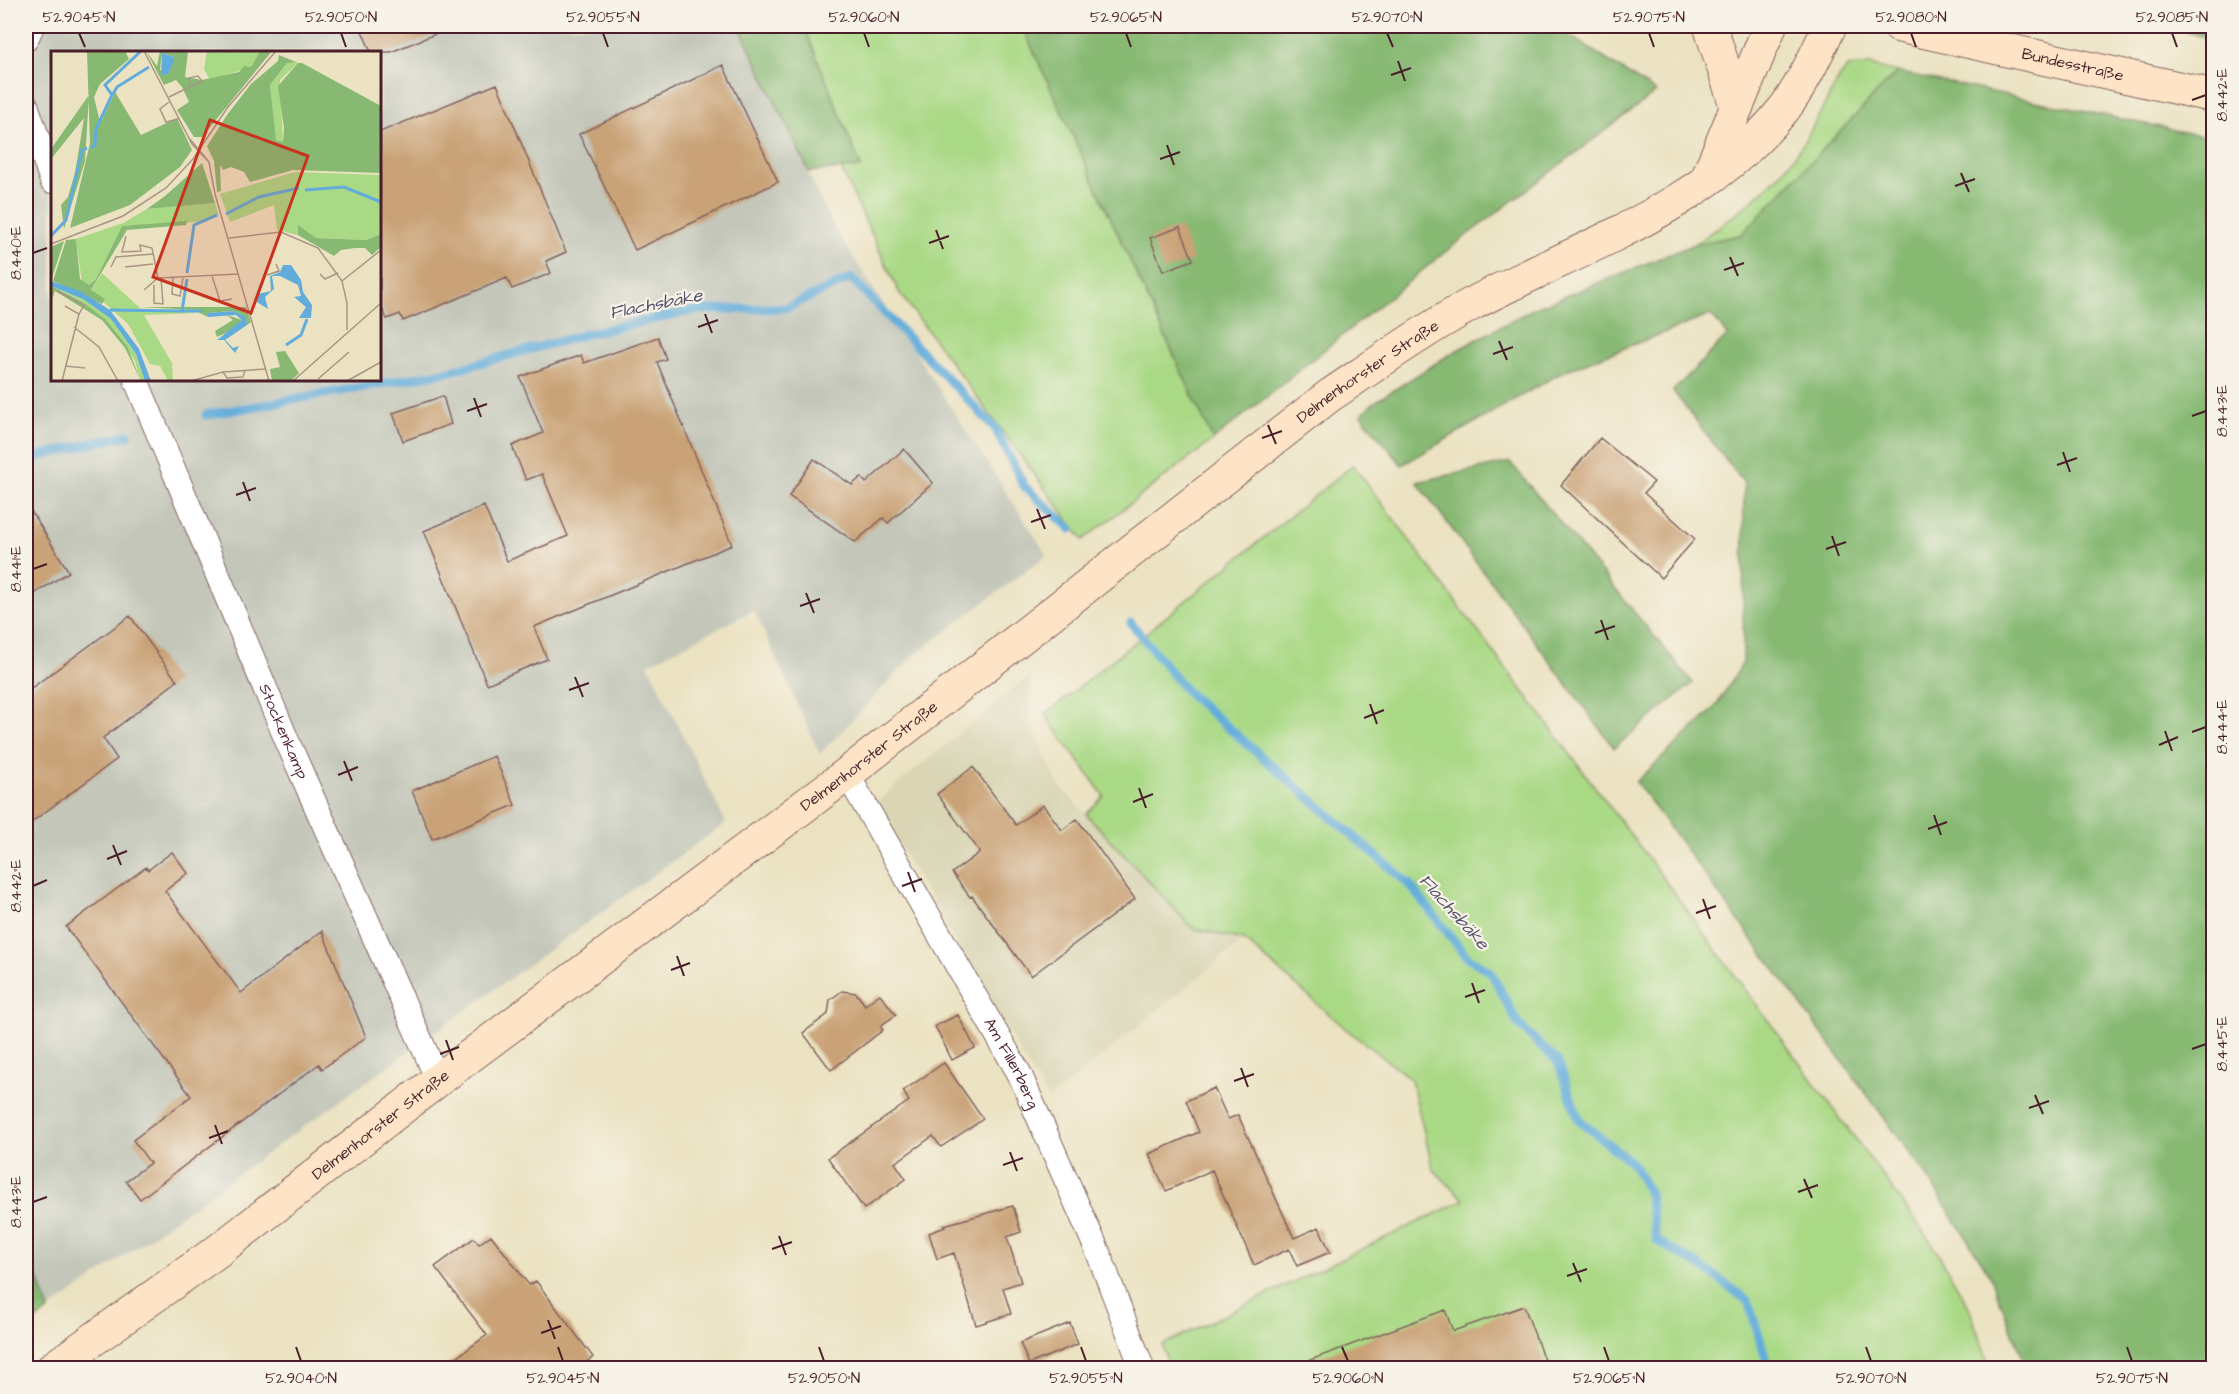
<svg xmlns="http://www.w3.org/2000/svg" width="2239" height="1394" viewBox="0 0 2239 1394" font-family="'Architects Daughter',sans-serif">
  <rect width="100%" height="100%" fill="#f7f3e8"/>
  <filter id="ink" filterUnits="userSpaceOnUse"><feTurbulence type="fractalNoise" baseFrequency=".0167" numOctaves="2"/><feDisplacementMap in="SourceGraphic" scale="12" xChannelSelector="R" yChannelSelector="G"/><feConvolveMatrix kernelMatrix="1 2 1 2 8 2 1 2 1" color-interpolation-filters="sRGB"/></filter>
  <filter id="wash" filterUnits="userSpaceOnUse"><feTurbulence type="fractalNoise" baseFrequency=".008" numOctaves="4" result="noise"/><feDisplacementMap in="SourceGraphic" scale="24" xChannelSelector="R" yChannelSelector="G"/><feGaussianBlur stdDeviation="1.35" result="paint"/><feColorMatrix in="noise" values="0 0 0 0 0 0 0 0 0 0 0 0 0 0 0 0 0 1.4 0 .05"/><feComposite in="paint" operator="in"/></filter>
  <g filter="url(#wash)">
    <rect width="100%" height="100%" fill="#ebe2c1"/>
    <path fill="#d9d5b5" d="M 1030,675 L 1032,725 L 1058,784 L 1191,928 L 1244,940 L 1048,1100 L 875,803 Z"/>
    <path fill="#c3c6b9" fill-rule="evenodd" d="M 26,26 L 739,26 L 834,228 L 1047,555 L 913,656 L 820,754 L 754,610 L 648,664 L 726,823 L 49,1310 L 26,1245 ZM 52,52 L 380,52 L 380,380 L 52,380 Z"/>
    <path fill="#aad986" stroke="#7a7c58" stroke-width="1.5" d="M 804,26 L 1022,26 L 1213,440 L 1083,540 L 899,292 L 841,169 L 861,167 Z
      M 1869,65 L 1897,72 L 1741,235 L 1695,244 C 1732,217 1773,189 1799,150 C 1814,127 1826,101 1840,77 L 1848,67 Z
      M 1353,465 L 1655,867 L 1932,1243 L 1969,1307 L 1990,1368 L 1169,1368 L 1162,1345 L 1464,1200 L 1433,1169 L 1411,1079 L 1346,1029 L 1244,940 L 1192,928 L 1086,814 L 1104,796 L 1045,715 Z"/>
    <path fill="#87b973" stroke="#686c4f" stroke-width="1.5" d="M 739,26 L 804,26 L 861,167 L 809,172 Z
      M 1022,26 L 1555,26 L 1656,92 L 1450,248 L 1213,440 Z
      M 2168,26 L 2213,26 L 2213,40 Z
      M 1897,72 L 2213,138 L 2213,1368 L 2027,1368 L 1989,1273 L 1925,1173 L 1636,782 L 1714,709 L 1743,663 L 1744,483 L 1673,391 L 1728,335 L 1711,315 L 1564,371 L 1402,465 L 1361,415 L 1373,403 L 1452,353 L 1533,309 L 1695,244 L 1741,235 Z
      M 1510,462 L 1693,683 L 1614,748 L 1417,482 Z
      M 26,1245 L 49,1310 L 26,1328 Z"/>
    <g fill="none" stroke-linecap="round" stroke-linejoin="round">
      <path stroke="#61acda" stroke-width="9" d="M 206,415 L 447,372 L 590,333 L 696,310 L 786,308 L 851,278 L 995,428 L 1024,486 L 1071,529
        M 26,459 L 128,435
        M 1131,623 L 1187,692 L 1409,884 L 1467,957 L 1491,972 L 1518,1024 L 1558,1062 L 1579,1120 L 1633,1164 L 1649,1193 L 1656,1240 L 1711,1273 L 1748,1301 L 1769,1368"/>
    </g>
    <g id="blocks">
      <path fill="#c9a277" d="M 360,26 L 455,26 L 391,52 L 371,52 Z
        M 723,65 L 778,182 L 635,250 L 579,134 Z
        M 497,84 L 566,252 L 546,261 L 551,273 L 512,289 L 507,278 L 403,321 L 400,314 L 387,319 L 380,304 L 380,132 Z
        M 1180,227 L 1193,260 L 1163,271 L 1150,238 Z
        M 658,337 L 666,359 L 657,362 L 732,545 L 534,627 L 547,659 L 487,684 L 424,531 L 484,506 L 507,561 L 568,536 L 542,474 L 526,480 L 512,446 L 543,433 L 520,377 L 581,355 L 584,363 Z
        M 443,396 L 451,424 L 403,441 L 393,413 Z
        M 1600,438 L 1654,482 L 1644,493 L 1695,539 L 1661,578 L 1561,485 Z
        M 904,449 L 933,483 L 888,523 L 883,518 L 855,542 L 789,496 L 814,459 L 852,485 L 861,477 L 866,483 Z
        M 26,503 L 69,572 L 26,599 Z
        M 130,616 L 177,681 L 103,738 L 117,759 L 26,826 L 26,692 Z
        M 494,756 L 515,805 L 432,839 L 412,791 Z
        M 973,767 L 1016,825 L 1043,805 L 1062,830 L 1077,819 L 1135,899 L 1031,976 L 972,896 L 970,897 L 952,873 L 980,852 L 937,794 Z
        M 172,852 L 188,873 L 165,891 L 241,993 L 322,931 L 366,1037 L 322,1069 L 319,1064 L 140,1199 L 126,1181 L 150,1163 L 133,1140 L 191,1096 L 66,927 L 146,867 L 148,870 Z
        M 842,991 L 856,993 L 865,1005 L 880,994 L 896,1015 L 880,1026 L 883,1030 L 831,1070 L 803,1033 L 828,1014 L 830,1000 Z
        M 958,1015 L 975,1048 L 952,1060 L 935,1026 Z
        M 944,1063 L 983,1119 L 941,1147 L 933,1136 L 895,1163 L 906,1179 L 864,1209 L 828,1158 L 909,1101 L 903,1091 Z
        M 1214,1088 L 1228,1119 L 1238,1115 L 1294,1238 L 1319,1227 L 1330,1252 L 1297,1266 L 1289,1249 L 1254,1265 L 1212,1170 L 1166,1191 L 1149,1154 L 1199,1132 L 1186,1101 Z
        M 1013,1206 L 1021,1232 L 1007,1237 L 1021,1282 L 1003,1288 L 1011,1314 L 976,1325 L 954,1253 L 937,1259 L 929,1233 L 945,1227 L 944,1225 Z
        M 491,1235 L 529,1285 L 536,1281 L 593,1357 L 578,1368 L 442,1368 L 487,1335 L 435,1267 L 474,1238 L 479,1244 Z
        M 1524,1306 L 1547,1368 L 1294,1368 L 1294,1366 L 1445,1310 L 1453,1331 Z
        M 1070,1323 L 1078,1344 L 1029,1364 L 1020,1343 Z"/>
    </g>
  </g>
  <g filter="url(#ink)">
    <use href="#blocks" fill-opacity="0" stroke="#826360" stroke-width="1.5"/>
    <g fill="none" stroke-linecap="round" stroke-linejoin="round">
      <g stroke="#826360" stroke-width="26">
        <g id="street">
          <path d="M 26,39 L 32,26"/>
          <path d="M 26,105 L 52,181"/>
          <path id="s1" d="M 136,380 L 288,743 L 438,1080"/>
          <path id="s2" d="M 847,774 L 1019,1073 L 1098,1252 L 1142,1368"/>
        </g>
      </g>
      <g stroke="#826360" stroke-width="35">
        <g id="secondary">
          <path d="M 1710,26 L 1736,105"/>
          <path id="s3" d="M 1899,26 L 2214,96"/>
          <path d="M 1707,179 L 1770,26"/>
          <path id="s4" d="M 53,1368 L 219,1250 L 438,1080 L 847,774 L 1329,396 C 1375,365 1421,332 1470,305 C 1579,247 1704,209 1784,109 C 1803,84 1816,54 1830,26"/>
        </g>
      </g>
      <use href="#street" stroke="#fff" stroke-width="24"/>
      <use href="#secondary" stroke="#fee4c6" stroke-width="33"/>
    </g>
  </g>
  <path fill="none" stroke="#4a1f2b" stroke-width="2" d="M 79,33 L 85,47M 341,33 L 346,47M 603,33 L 608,47M 864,33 L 869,47M 1126,33 L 1131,47M 1387,33 L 1393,47M 1649,33 L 1654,47M 1911,33 L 1916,47M 2172,33 L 2177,47M 1398,61 L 1405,81M 1391,75 L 1411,68M 2192,100 L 2206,95M 1167,145 L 1174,165M 1160,159 L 1180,152M 1961,173 L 1969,192M 1955,186 L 1975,179M 936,230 L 943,249M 929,243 L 949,236M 33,253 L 47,248M 1730,257 L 1738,276M 1724,270 L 1744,263M 705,314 L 712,333M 698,327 L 718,320M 1499,341 L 1507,360M 1493,354 L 1513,347M 474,398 L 481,417M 467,411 L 487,404M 2192,416 L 2206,411M 1268,425 L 1276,444M 1262,438 L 1282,431M 2063,452 L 2070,472M 2057,465 L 2077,458M 243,482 L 250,501M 236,495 L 256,488M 1037,509 L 1045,529M 1031,522 L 1051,515M 1832,536 L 1839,556M 1826,549 L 1846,542M 33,569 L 47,564M 806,593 L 814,613M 800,606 L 820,599M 1601,620 L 1608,640M 1595,633 L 1615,626M 575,677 L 583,697M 569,690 L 589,683M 1370,704 L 1377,724M 1364,718 L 1384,710M 2165,731 L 2172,751M 2192,732 L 2206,727M 2159,745 L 2178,737M 344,761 L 352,781M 338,775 L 358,767M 1139,788 L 1146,808M 1133,802 L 1153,794M 1934,815 L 1941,835M 1928,829 L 1947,822M 113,845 L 121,865M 107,859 L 127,851M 908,872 L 915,892M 33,886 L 47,880M 902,886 L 922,879M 1703,899 L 1710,919M 1696,913 L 1716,906M 677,956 L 684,976M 671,970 L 690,963M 1472,983 L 1479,1003M 1465,997 L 1485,990M 446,1040 L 453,1060M 2192,1049 L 2206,1044M 440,1054 L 459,1047M 1241,1068 L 1248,1087M 1234,1081 L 1254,1074M 2035,1095 L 2043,1114M 2029,1108 L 2049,1101M 215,1125 L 222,1144M 209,1138 L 228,1131M 1010,1152 L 1017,1171M 1003,1165 L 1023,1158M 1804,1179 L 1812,1198M 1798,1192 L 1818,1185M 33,1202 L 47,1197M 779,1236 L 786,1255M 772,1249 L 792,1242M 1573,1263 L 1581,1282M 1567,1276 L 1587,1269M 548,1320 L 555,1339M 541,1333 L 561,1326M 296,1347 L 301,1361M 558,1347 L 563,1361M 819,1347 L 824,1361M 1081,1347 L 1086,1361M 1342,1347 L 1348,1361M 1604,1347 L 1609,1361M 1866,1347 L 1871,1361M 2127,1347 L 2132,1361"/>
  <g text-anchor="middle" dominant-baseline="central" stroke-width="4.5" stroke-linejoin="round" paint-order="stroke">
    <g font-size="16" fill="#4a1f2b" stroke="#f7f3e8">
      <text stroke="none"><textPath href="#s3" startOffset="178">Bundesstraße</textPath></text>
      <text stroke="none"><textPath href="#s4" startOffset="1650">Delmenhorster Straße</textPath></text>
      <text stroke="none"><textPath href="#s1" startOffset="381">Stockenkamp</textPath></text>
      <text stroke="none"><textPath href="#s4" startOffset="1020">Delmenhorster Straße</textPath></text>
      <text stroke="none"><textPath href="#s2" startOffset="333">Am Fillerberg</textPath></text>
      <text stroke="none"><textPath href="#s4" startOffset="408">Delmenhorster Straße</textPath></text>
    </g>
    <g font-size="18" font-style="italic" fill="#525068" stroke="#f7f3e8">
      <text transform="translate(656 304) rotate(-11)">Flachsbäke</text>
      <text transform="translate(1454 912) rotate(48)">Flachsbäke</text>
    </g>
  </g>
  <g transform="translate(51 51)">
    <rect width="330" height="330" fill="#ebe2c1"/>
    <path d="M 156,0 L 209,0 L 200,16 L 159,29 L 153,18 ZM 245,11 L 247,12 L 229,29 L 232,91 L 224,89 L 219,34 L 236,12 ZM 244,121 L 330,124 L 330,183 L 315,189 L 265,187 L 247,175 L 247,184 L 226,179 L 223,154 L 179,171 L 169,143 ZM 164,152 L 168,164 L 145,171 L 71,175 L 45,228 L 38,234 L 31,232 L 25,188 L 72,172 L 96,158 ZM 51,222 L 90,258 L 147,262 L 93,264 L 121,312 L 122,330 L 117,330 L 109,315 L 99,313 L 77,273 L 40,240 ZM 5,236 L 32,248 L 60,268 L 85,303 L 94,330 L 90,330 L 84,310 L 64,280 L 33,252 Z" fill="#aad986"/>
    <path d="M 36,0 L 74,0 L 78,8 L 49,33 L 43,46 L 48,67 L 51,69 L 64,41 L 90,84 L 126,67 L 141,99 L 129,116 L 79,154 L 19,177 L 39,92 ZM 95,0 L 106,15 L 109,0 L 137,0 L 134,26 L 151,29 L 188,21 L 193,15 L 200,16 L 209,0 L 221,0 L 151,86 L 143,86 L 126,59 L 138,51 L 131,36 L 125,29 L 113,34 ZM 111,2 L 123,6 L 118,22 L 109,19 ZM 228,4 L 245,11 L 236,12 L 219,34 L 225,89 L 232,91 L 233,77 L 227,35 L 247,12 L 251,12 L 330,55 L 330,122 L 242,119 L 199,131 L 193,121 L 180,116 L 172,119 L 169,114 L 170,140 L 166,141 L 163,110 L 156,95 L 176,64 L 200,33 L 227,10 ZM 38,44 L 34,110 L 13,178 L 10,154 L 17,146 L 24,122 L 33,67 L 0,108 L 0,98 ZM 151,112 L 164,152 L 96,158 L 114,145 ZM 136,170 L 135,174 L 76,179 L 40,239 L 54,248 L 51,253 L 2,230 L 15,189 L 25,188 L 29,228 L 38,234 L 45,228 L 71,175 ZM 247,174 L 265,187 L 315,189 L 330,183 L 330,196 L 321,204 L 314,197 L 304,197 L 290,199 L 283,205 L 247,184 ZM 13,190 L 0,230 L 0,196 ZM 1,235 L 33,252 L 55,269 L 76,295 L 90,330 L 74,297 L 51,269 L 4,240 L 0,251 ZM 89,256 L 195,256 L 200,271 L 196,274 L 195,266 L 182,260 L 155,262 L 157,266 L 143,259 ZM 176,264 L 191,269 L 183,278 L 166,286 L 164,280 L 182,269 ZM 234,300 L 248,322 L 240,330 L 221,330 L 219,318 L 229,316 L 225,301 Z" fill="#87b973" fill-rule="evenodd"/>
    <path d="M 111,2 L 123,6 L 123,10 L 118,22 L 110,25 ZM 232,214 L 240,214 L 250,229 L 252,241 L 261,254 L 260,267 L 248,267 L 255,256 L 243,246 L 250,245 L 247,234 L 229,225 L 221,225 L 223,238 L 214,246 L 217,258 L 206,251 L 207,243 L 220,240 L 219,225 L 229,221 ZM 0,230 L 29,240 L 59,259 L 88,298 L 100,330 L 94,330 L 85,303 L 60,268 L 32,248 L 0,235 ZM 182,260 L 195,266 L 196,274 L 174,289 L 182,297 L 188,295 L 184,302 L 173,289 L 166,289 L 191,269 L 185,264 L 157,266 L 155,262 Z" fill="#61acda"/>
    <path fill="none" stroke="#61acda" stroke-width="3" d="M 62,43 L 66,36 L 98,16M 40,97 L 44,94 L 45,78 L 61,44 L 54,34 L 90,0M 254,139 L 293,136 L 330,151M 175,163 L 208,146 L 248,137M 0,185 L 15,169 L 31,99 L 36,97M 136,222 L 143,174 L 166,164M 59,259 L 131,260 L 136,228M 131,260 L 151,260M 235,294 L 250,284 L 256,268"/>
    <path fill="none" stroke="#ab9485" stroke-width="1.5" d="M 93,0 L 141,93 L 156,109M 118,46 L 151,30 L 147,25 L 138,27 L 139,34M 118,51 L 109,58 L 115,71 L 127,68M 139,88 L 158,111 L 164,143 L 218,330M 75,185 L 71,201 L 90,200 L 89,194 L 101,197 L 107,227M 178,187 L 230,181 L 267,197 L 291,230 L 296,252 L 296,279M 0,193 L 72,165 L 115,137 L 142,108 L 177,56 L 225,0M 60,216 L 65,206 L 102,203M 74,216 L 102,213M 269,223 L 274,228 L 287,222M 216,224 L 228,220 L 225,213M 161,225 L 169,250 L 181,248M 122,227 L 121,243 L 129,245 L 132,227M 291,230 L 330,199M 103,234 L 103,252 L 112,253 L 110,227M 93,239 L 107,227 L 187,223M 6,240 L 33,254 L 28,263M 23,276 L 48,296 L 67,330M 14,315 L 34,317M 172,321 L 176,327 L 192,326 L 194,319M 267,328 L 298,301M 11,330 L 28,263 L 14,255M 140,330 L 172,321 L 215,318M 242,330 L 330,252M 296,330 L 330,311"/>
    <path fill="#c8321e" fill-opacity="0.15" stroke="#c8321e" stroke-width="3" d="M 159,69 L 257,105 L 200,262 L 102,226 Z"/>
    <rect width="330" height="330" fill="none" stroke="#4a1f2b" stroke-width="3"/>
  </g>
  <rect width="2239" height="1394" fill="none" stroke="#f7f3e8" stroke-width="66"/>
  <rect x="33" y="33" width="2173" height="1328" fill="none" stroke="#4a1f2b" stroke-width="2"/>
  <g font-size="15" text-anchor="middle" fill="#4a1f2b">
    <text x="79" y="22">52.9045°N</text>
    <text x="341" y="22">52.9050°N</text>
    <text x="603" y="22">52.9055°N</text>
    <text x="864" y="22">52.9060°N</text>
    <text x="1126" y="22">52.9065°N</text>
    <text x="1387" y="22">52.9070°N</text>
    <text x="1649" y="22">52.9075°N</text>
    <text x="1911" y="22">52.9080°N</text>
    <text x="2172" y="22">52.9085°N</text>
    <text transform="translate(2222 95) rotate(-90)" y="5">8.442°E</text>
    <text transform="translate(16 253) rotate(-90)" y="5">8.440°E</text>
    <text transform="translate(2222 411) rotate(-90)" y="5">8.443°E</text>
    <text transform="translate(16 569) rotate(-90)" y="5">8.441°E</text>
    <text transform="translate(2222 727) rotate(-90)" y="5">8.444°E</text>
    <text transform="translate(16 886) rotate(-90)" y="5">8.442°E</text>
    <text transform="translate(2222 1044) rotate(-90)" y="5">8.445°E</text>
    <text transform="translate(16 1202) rotate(-90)" y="5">8.443°E</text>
    <text x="301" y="1383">52.9040°N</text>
    <text x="563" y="1383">52.9045°N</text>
    <text x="824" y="1383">52.9050°N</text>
    <text x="1086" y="1383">52.9055°N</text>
    <text x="1348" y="1383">52.9060°N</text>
    <text x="1609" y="1383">52.9065°N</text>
    <text x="1871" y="1383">52.9070°N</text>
    <text x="2132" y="1383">52.9075°N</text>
  </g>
</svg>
